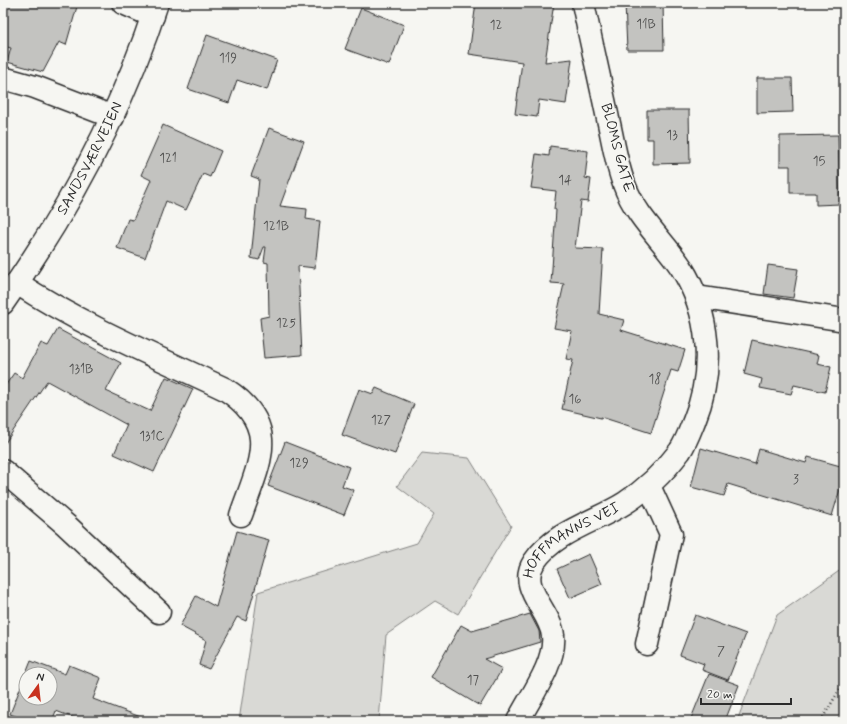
<svg xmlns="http://www.w3.org/2000/svg" width="847" height="724" viewBox="0 0 847 724" font-family="Mynerve,sans-serif">
  <rect width="100%" height="100%" fill="#f6f6f2"/>
  <filter id="ink" filterUnits="userSpaceOnUse"><feTurbulence type="fractalNoise" baseFrequency=".025" numOctaves="2"/><feDisplacementMap in="SourceGraphic" scale="8" xChannelSelector="R" yChannelSelector="G"/><feConvolveMatrix kernelMatrix="1 2 1 2 8 2 1 2 1" color-interpolation-filters="sRGB"/></filter>
  <g filter="url(#ink)">
    <path fill="#d9d9d5" stroke="#828280" d="M 422,453 L 469,458 L 511,526 L 458,614 L 435,601 L 386,635 L 379,721 L 239,721 L 258,592 L 417,543 L 434,514 L 397,486 Z
      M 844,564 L 844,721 L 737,721 L 777,615 L 842,569 Z"/>
    <path fill="#c3c3c0" stroke="#2b2b2b" fill-rule="evenodd" d="M 3,3 L 78,3 L 66,45 L 59,42 L 43,72 L 7,62 L 11,48 L 3,46 Z
      M 476,3 L 554,3 L 545,62 L 572,59 L 566,104 L 539,100 L 537,117 L 515,114 L 522,62 L 469,54 Z
      M 625,3 L 663,3 L 664,50 L 627,50 Z
      M 361,8 L 404,25 L 389,65 L 345,49 Z
      M 207,35 L 277,60 L 267,90 L 237,80 L 229,103 L 188,89 Z
      M 757,78 L 792,78 L 793,112 L 757,113 Z
      M 647,110 L 689,110 L 690,163 L 653,164 L 653,139 L 647,139 Z
      M 163,125 L 221,151 L 210,177 L 203,174 L 186,210 L 166,201 L 145,258 L 117,248 L 128,219 L 133,220 L 151,180 L 141,175 Z
      M 269,128 L 304,141 L 280,206 L 307,209 L 306,219 L 320,221 L 315,268 L 298,266 L 302,355 L 264,358 L 260,318 L 269,316 L 268,263 L 264,262 L 266,247 L 264,247 L 259,260 L 251,258 L 259,179 L 251,176 Z
      M 838,135 L 840,204 L 816,205 L 816,193 L 790,193 L 790,166 L 780,166 L 780,136 Z
      M 550,146 L 588,151 L 585,178 L 591,179 L 588,202 L 581,201 L 575,248 L 603,249 L 599,314 L 624,320 L 621,330 L 685,350 L 678,372 L 671,370 L 651,433 L 601,417 L 601,418 L 562,409 L 573,360 L 566,359 L 572,331 L 554,328 L 564,284 L 551,283 L 556,210 L 554,209 L 556,191 L 531,188 L 536,154 L 549,156 Z
      M 768,265 L 798,269 L 793,298 L 764,294 Z
      M 58,329 L 121,363 L 106,391 L 150,411 L 166,377 L 193,389 L 154,472 L 114,454 L 127,425 L 47,381 L 3,446 L 3,389 L 14,373 L 22,378 L 41,343 L 48,346 Z
      M 752,340 L 819,355 L 817,364 L 831,367 L 825,392 L 794,385 L 791,394 L 760,388 L 762,379 L 744,374 Z
      M 376,388 L 414,404 L 395,454 L 342,435 L 359,389 L 373,394 Z
      M 285,442 L 349,467 L 342,486 L 354,490 L 344,515 L 268,486 Z
      M 701,448 L 755,464 L 759,449 L 806,463 L 808,457 L 844,467 L 844,476 L 832,516 L 728,484 L 724,496 L 691,487 Z
      M 237,531 L 269,540 L 246,621 L 237,617 L 209,669 L 199,665 L 206,640 L 180,626 L 196,596 L 216,607 Z
      M 589,554 L 602,584 L 570,598 L 557,569 Z
      M 530,614 L 539,631 L 540,642 L 484,659 L 502,669 L 480,706 L 431,677 L 461,625 L 472,631 Z
      M 695,615 L 746,634 L 728,680 L 702,670 L 704,664 L 680,655 Z
      M 31,661 L 65,674 L 69,665 L 101,678 L 93,699 L 146,719 L 146,721 L 82,721 L 56,711 L 52,721 L 28,721 L 10,714 ZM 26,674 L 50,674 L 50,698 L 26,698 Z
      M 709,674 L 739,685 L 725,721 L 690,721 Z"/>
    <g fill="none" stroke-linecap="round" stroke-linejoin="round">
      <g stroke="#2b2b2b" stroke-width="25">
        <g id="minor">
          <path d="M 123,3 L 153,16"/>
          <path d="M 3,78 L 35,87 L 113,117"/>
          <path d="M 17,283 C 83,326 155,356 225,389 C 282,426 259,463 241,515"/>
          <path d="M 697,297 L 838,319"/>
          <path id="s1" d="M 3,303 C 69,210 122,111 157,3"/>
          <path d="M 3,471 L 66,525 L 159,612"/>
          <path d="M 647,644 L 671,534 L 649,486"/>
          <path id="s2" d="M 518,721 C 530,697 556,663 553,636 C 551,611 517,588 534,562 C 555,531 595,522 625,503 C 647,489 664,472 680,451 C 686,442 690,431 694,421 C 715,370 710,313 681,267 C 662,239 636,217 624,184 C 616,163 613,140 608,119 C 600,80 591,42 583,3"/>
        </g>
      </g>
      <path stroke="#2b2b2b" stroke-width="2.5" stroke-dasharray="1 3" stroke-linecap="butt" d="M 821,721 L 844,682"/>
      <use href="#minor" stroke="#f6f6f2" stroke-width="22"/>
    </g>
  </g>
  <g text-anchor="middle" dominant-baseline="central" stroke-width="3" stroke-linejoin="round" paint-order="stroke">
    <g font-size="13" fill="#515150">
      <text x="646" y="24">11B</text>
      <text x="496" y="25">12</text>
      <text x="228" y="58">119</text>
      <text x="672" y="135">13</text>
      <text x="168" y="158">121</text>
      <text x="819" y="161">15</text>
      <text x="565" y="180">14</text>
      <text x="276" y="226">121B</text>
      <text x="286" y="323">125</text>
      <text x="81" y="369">131B</text>
      <text x="655" y="379">18</text>
      <text x="575" y="399">16</text>
      <text x="381" y="420">127</text>
      <text x="152" y="436">131C</text>
      <text x="299" y="463">129</text>
      <text x="796" y="479">3</text>
      <text x="721" y="651">7</text>
      <text x="473" y="680">17</text>
    </g>
    <g font-size="15" fill="#2b2b2b" stroke="#f6f6f2">
      <text transform="translate(617 148) rotate(75)">BLOMS GATE</text>
      <text stroke="none"><textPath href="#s1" startOffset="169">SANDSVÆRVEIEN</textPath></text>
      <text stroke="none"><textPath href="#s2" startOffset="216">HOFFMANNS VEI</textPath></text>
    </g>
  </g>
  <rect width="847" height="724" fill="none" stroke="#f6f6f2" stroke-width="16"/>
  <rect x="8" y="8" width="831" height="708" fill="none" stroke="#2b2b2b" stroke-width="1.5" filter="url(#ink)"/>
  <g transform="translate(38 686) rotate(15)"><circle r="19" fill="#f6f6f2" stroke="#a5a5a2"/>
  <path d="M0-3L7 15L0 10L-7 15Z" fill="#c8321e"/>
  <text y="-6" font-size="11" font-weight="bold" text-anchor="middle" fill="#2b2b2b">N</text>
  </g>
  <path d="M701 698v6h90v-6" fill="none" stroke="#2b2b2b" stroke-width="2"/>
  <text x="707" y="698" font-size="12" fill="#2b2b2b" stroke="#f6f6f2" stroke-width="3" paint-order="stroke">20 m</text>
</svg>
